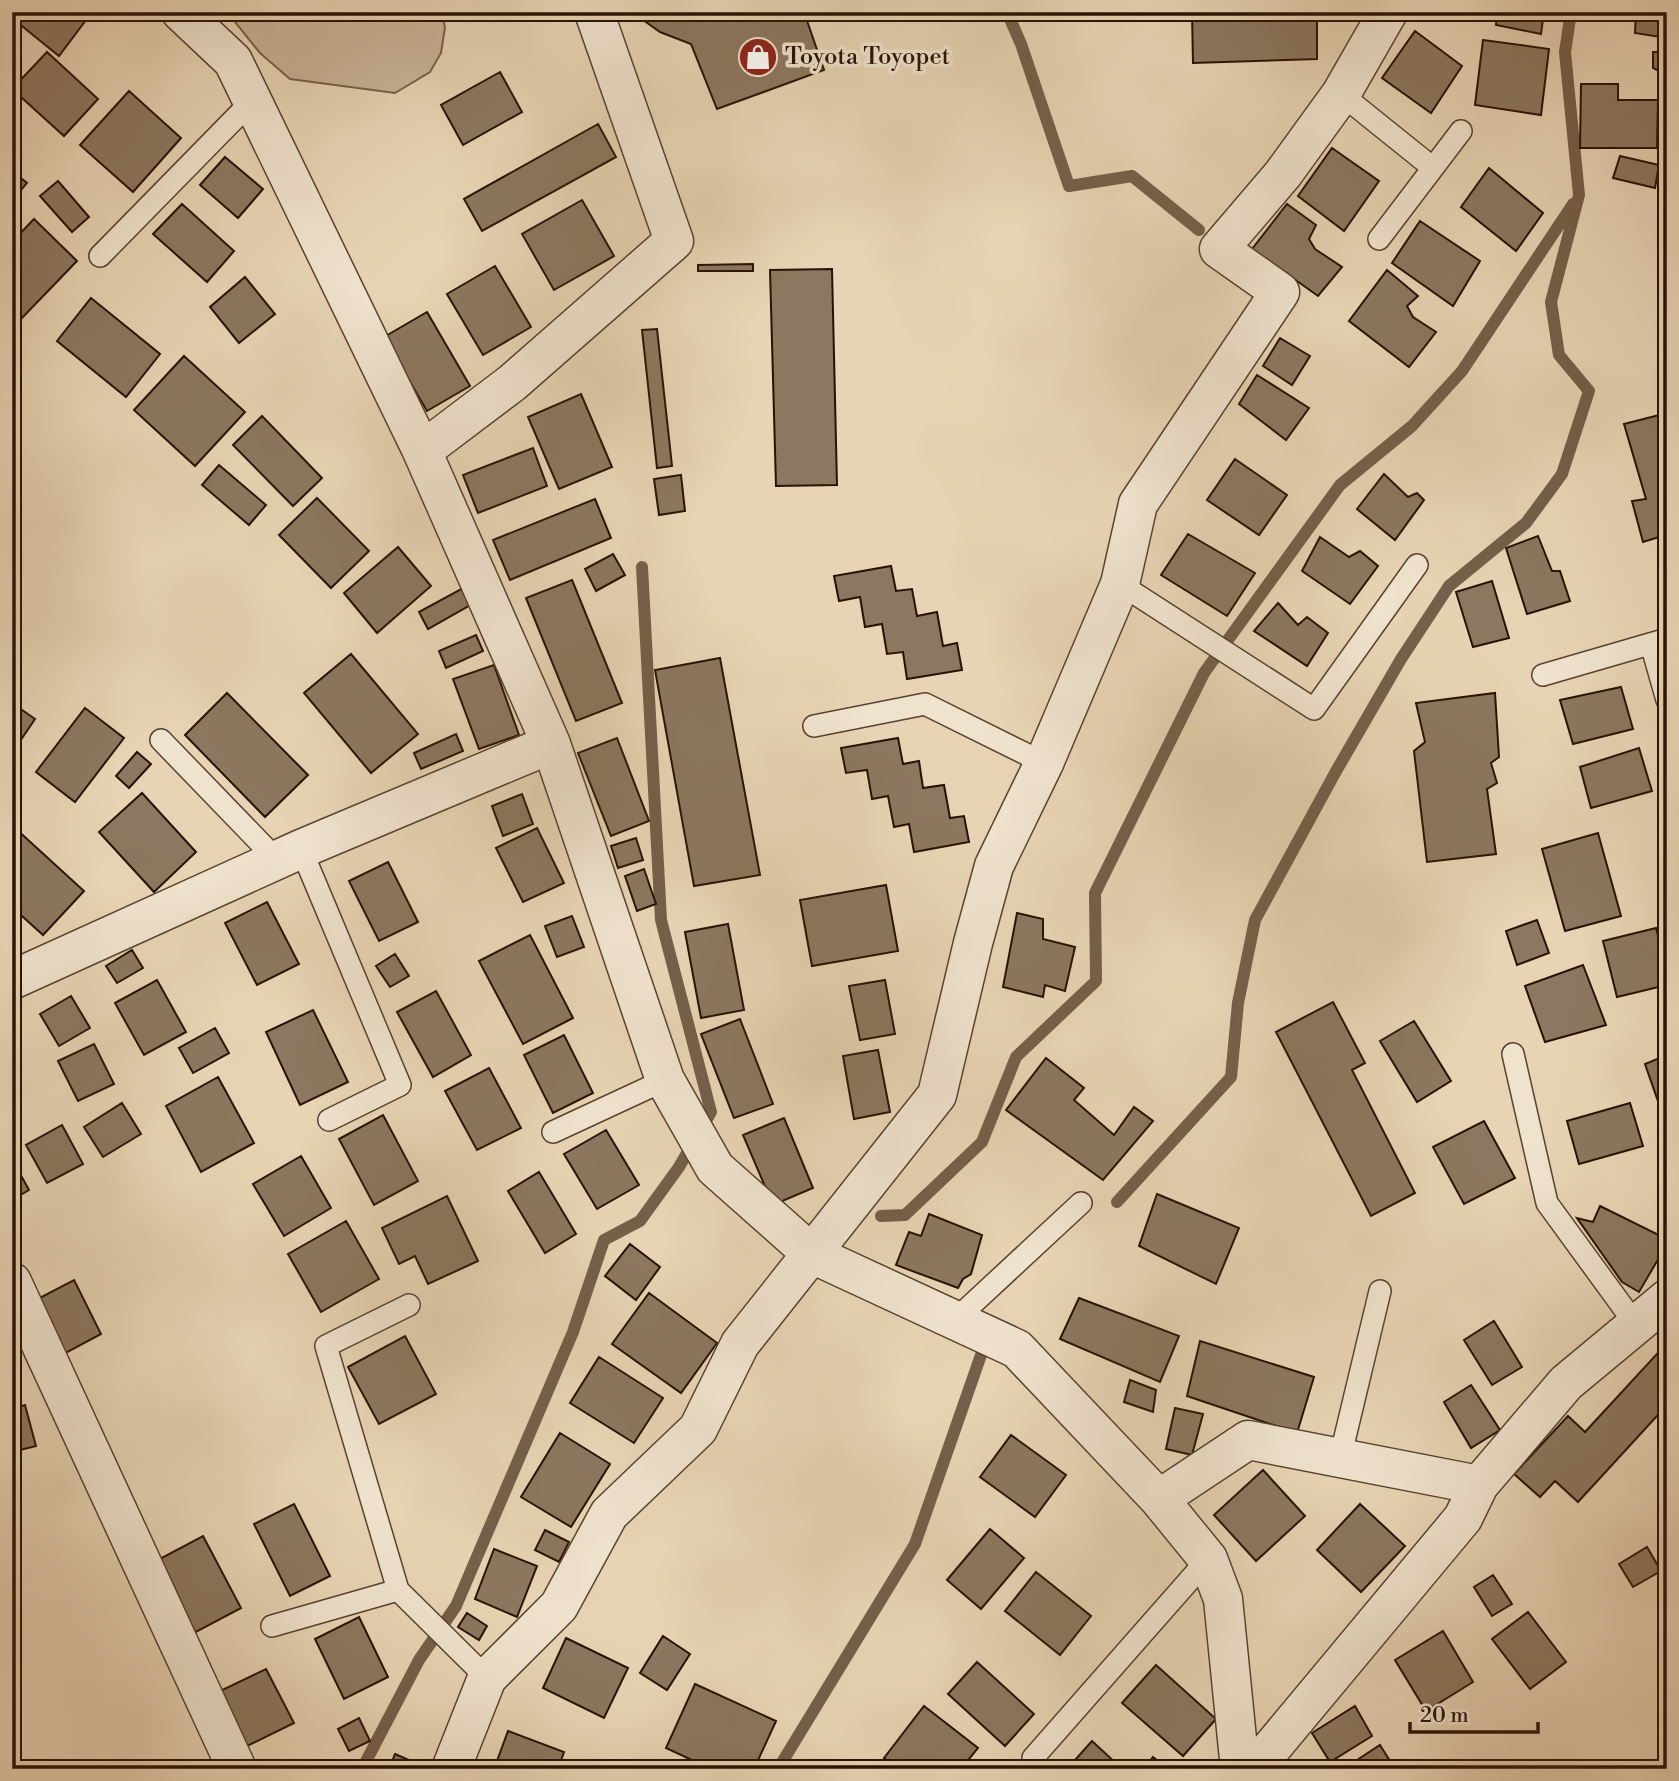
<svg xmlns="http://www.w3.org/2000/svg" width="1679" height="1781" viewBox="0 0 1679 1781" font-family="'Libre Bodoni',serif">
  <rect width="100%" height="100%" fill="#e8d4b4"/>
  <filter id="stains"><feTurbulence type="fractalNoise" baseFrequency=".00286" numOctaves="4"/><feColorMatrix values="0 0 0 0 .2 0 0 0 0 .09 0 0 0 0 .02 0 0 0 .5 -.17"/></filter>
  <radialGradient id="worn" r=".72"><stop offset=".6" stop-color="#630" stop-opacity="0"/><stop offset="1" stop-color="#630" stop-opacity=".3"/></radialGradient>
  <path fill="#c8b396" stroke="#78624e" stroke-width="2" d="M 227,12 L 441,12 L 445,27 L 441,53 L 430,72 L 395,93 L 290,79 L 260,53 Z"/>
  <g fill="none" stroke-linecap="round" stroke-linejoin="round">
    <path stroke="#755f4a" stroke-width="12" d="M 1007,12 L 1021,44 L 1069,186 L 1132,176 L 1199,230
      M 1117,1202 L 1231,1077 L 1238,1003 L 1255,920 L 1335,773 L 1401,659 L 1449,586 L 1526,523 L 1562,474 L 1589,391 L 1559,355 L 1551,302 L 1579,195 L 1565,52 L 1571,12
      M 881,1216 L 905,1215 L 982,1142 L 1016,1057 L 1096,981 L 1095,893 L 1204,673 L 1340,485 L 1412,426 L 1462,371 L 1573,204
      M 362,1769 L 419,1660 L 456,1606 L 573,1332 L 604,1240 L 640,1221 L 679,1167 L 711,1112 L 661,920 L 642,567
      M 778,1769 L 915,1544 L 981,1355"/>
  </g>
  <path fill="#8c7760" stroke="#291205" stroke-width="2" d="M 24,12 L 92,12 L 59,56 L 17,22 Z
    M 632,12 L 804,12 L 824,70 L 717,109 L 691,44 L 660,32 Z
    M 1192,12 L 1317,12 L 1317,59 L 1193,63 Z
    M 1497,12 L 1544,12 L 1541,34 L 1496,25 Z
    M 1636,12 L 1667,12 L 1667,38 L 1635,33 Z
    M 1415,31 L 1462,66 L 1431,113 L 1382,78 Z
    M 1483,40 L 1549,49 L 1541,115 L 1475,105 Z
    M 47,52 L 98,99 L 64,136 L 12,89 Z
    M 1653,52 L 1667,52 L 1667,83 L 1661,83 L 1659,71 L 1653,68 Z
    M 500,72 L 522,112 L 463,145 L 441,105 Z
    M 1581,84 L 1618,84 L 1618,100 L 1658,100 L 1657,148 L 1580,148 Z
    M 129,91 L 181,138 L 133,192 L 80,145 Z
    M 598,124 L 616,157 L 482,231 L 464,199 Z
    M 1332,148 L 1379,181 L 1344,231 L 1298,196 Z
    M 1620,156 L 1659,165 L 1655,188 L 1613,178 Z
    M 225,157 L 263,189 L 238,218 L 200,185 Z
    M 1489,168 L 1543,213 L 1516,251 L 1461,207 Z
    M 12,171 L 27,183 L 12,201 Z
    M 58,181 L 89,217 L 72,232 L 40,196 Z
    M 582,200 L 614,256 L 554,290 L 522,234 Z
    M 182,204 L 234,251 L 207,282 L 153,234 Z
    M 1287,204 L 1316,225 L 1309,239 L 1315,249 L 1342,267 L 1318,296 L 1252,249 Z
    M 34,219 L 77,261 L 20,320 L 12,312 L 12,242 Z
    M 1420,221 L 1480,261 L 1453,306 L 1392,263 Z
    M 753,264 L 753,271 L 698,271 L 698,265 Z
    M 495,266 L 531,327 L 483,355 L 447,294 Z
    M 832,269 L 837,485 L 776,486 L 770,270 Z
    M 1387,270 L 1418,296 L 1407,306 L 1413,317 L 1436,332 L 1409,367 L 1349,321 Z
    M 245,277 L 275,314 L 239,343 L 210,307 Z
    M 91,298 L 160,354 L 126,397 L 57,341 Z
    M 427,312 L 470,386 L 427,411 L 384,337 Z
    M 657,329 L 672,466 L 657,468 L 642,330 Z
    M 1280,338 L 1310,356 L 1292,385 L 1263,366 Z
    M 184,356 L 245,412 L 195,466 L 134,410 Z
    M 1257,375 L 1309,408 L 1286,440 L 1239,404 Z
    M 581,394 L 612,467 L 559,489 L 528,417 Z
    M 1667,413 L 1667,549 L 1664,549 L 1659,537 L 1643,542 L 1632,501 L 1646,499 L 1624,424 Z
    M 262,416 L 322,478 L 293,506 L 233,445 Z
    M 533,448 L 547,486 L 478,513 L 463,475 Z
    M 1235,459 L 1287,495 L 1259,535 L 1207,500 Z
    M 219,465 L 266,505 L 249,525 L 202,485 Z
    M 1384,474 L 1408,497 L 1417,493 L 1424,500 L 1395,540 L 1357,509 Z
    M 681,475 L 685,511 L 659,515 L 654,479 Z
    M 317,498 L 369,551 L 331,588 L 279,535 Z
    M 595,499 L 611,538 L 510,580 L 493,540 Z
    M 1188,534 L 1255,573 L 1227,616 L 1161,575 Z
    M 1538,536 L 1552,571 L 1560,571 L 1570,601 L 1527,614 L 1506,548 Z
    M 1320,537 L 1349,557 L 1360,551 L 1378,566 L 1350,604 L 1302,571 Z
    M 398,547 L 431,586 L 377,633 L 344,593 Z
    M 613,554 L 625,575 L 596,591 L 585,569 Z
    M 891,566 L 896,591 L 912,589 L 917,616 L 937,612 L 943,646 L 957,643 L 962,670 L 907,679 L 903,652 L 887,654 L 882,624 L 865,627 L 860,597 L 839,601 L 834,576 Z
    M 572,580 L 622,703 L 576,721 L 526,598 Z
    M 1492,581 L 1509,638 L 1473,647 L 1456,592 Z
    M 463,588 L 472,604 L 428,629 L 419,612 Z
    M 1278,603 L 1298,625 L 1307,617 L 1328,633 L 1307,666 L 1254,631 Z
    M 476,635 L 483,651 L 446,668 L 439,651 Z
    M 351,654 L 418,734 L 371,773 L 304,693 Z
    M 720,658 L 760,875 L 694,886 L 655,670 Z
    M 494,665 L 519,735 L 479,749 L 453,679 Z
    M 1621,687 L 1633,729 L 1573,744 L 1560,700 Z
    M 227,693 L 308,775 L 265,817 L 185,735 Z
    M 1495,693 L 1499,757 L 1491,763 L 1497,783 L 1487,789 L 1496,854 L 1427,862 L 1414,751 L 1425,742 L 1416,703 Z
    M 12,703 L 35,719 L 12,753 Z
    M 85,708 L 124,738 L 75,802 L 36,772 Z
    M 456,734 L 463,751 L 421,769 L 414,753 Z
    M 617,738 L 649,821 L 611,836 L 578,753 Z
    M 898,738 L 903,764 L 919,761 L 923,788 L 944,785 L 950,818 L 964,816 L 969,842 L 914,852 L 909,824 L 894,827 L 888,796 L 872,799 L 867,770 L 846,773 L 841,748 Z
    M 1639,748 L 1652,791 L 1591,808 L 1580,767 Z
    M 137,752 L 151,764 L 129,788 L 116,776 Z
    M 142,793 L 196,852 L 154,892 L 99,832 Z
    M 522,794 L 533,824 L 503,836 L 492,806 Z
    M 15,828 L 84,891 L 43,935 L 12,907 L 12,832 Z
    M 537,828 L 564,883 L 523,902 L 496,848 Z
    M 1598,833 L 1621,916 L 1565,931 L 1542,849 Z
    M 636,838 L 643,860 L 618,868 L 611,846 Z
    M 388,862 L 418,922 L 379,941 L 349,881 Z
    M 644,869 L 656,904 L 637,911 L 625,876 Z
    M 886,885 L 898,951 L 812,966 L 800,900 Z
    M 267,902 L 299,964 L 257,985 L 225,923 Z
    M 1017,913 L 1043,919 L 1043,939 L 1075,947 L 1065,991 L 1045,985 L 1043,997 L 1003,987 Z
    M 572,916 L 584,947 L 557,957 L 545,926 Z
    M 1537,920 L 1549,953 L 1517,965 L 1506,931 Z
    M 728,924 L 744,1010 L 701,1018 L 685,932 Z
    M 1656,928 L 1667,971 L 1667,985 L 1617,997 L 1603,941 Z
    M 530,935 L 573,1018 L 523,1044 L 479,961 Z
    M 132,950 L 143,968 L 117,983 L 106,966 Z
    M 395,954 L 409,976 L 390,987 L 376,966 Z
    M 1583,965 L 1606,1025 L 1545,1042 L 1525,986 Z
    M 157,980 L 186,1032 L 144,1055 L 115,1003 Z
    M 885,980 L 895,1034 L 860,1040 L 849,986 Z
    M 436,991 L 471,1055 L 433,1077 L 397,1012 Z
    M 71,996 L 90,1028 L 59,1046 L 40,1014 Z
    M 1333,1002 L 1365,1063 L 1352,1070 L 1415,1193 L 1371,1216 L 1276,1032 Z
    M 313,1010 L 348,1082 L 300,1105 L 266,1032 Z
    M 740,1019 L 773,1104 L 734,1118 L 701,1034 Z
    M 1414,1021 L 1451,1081 L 1417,1102 L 1380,1041 Z
    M 215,1028 L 229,1053 L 193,1073 L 179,1048 Z
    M 564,1035 L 593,1093 L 553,1113 L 524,1055 Z
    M 94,1044 L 114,1084 L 78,1101 L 58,1061 Z
    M 878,1050 L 890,1112 L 854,1119 L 843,1056 Z
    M 1667,1055 L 1667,1127 L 1645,1064 Z
    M 1046,1058 L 1084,1088 L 1074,1100 L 1114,1135 L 1134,1107 L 1153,1121 L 1103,1180 L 1006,1110 Z
    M 489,1068 L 521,1128 L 477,1150 L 445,1091 Z
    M 218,1077 L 254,1143 L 201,1172 L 166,1106 Z
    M 122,1103 L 141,1134 L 103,1157 L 84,1127 Z
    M 1630,1103 L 1643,1146 L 1579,1164 L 1567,1121 Z
    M 383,1115 L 418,1181 L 374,1205 L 339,1139 Z
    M 784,1118 L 813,1188 L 773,1205 L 743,1135 Z
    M 1484,1121 L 1515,1178 L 1464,1204 L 1433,1147 Z
    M 62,1125 L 83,1164 L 47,1183 L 26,1145 Z
    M 606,1130 L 639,1185 L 597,1209 L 564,1154 Z
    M 301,1156 L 331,1208 L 284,1236 L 253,1184 Z
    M 12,1159 L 29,1190 L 12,1200 Z
    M 539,1172 L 576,1234 L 545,1253 L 508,1191 Z
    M 1157,1194 L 1239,1228 L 1216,1284 L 1139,1246 Z
    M 447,1196 L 478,1261 L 428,1284 L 415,1256 L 399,1264 L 382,1228 Z
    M 1600,1206 L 1667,1239 L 1667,1244 L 1639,1292 L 1622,1282 L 1577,1218 L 1593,1222 Z
    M 929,1214 L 982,1235 L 971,1274 L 963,1279 L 958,1288 L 896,1265 L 909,1232 L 921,1236 Z
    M 346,1221 L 379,1279 L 321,1312 L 288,1254 Z
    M 630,1244 L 660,1267 L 636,1300 L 605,1276 Z
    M 74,1280 L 101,1334 L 60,1356 L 32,1302 Z
    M 649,1293 L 717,1343 L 681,1393 L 612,1344 Z
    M 1079,1298 L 1179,1336 L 1160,1382 L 1060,1339 Z
    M 1494,1321 L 1522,1367 L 1492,1385 L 1464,1340 Z
    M 405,1336 L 436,1394 L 379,1424 L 348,1367 Z
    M 1200,1341 L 1314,1377 L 1297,1433 L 1187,1396 Z
    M 1667,1343 L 1667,1405 L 1578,1502 L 1555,1481 L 1540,1497 L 1514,1474 L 1568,1416 L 1585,1432 Z
    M 599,1357 L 663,1398 L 634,1443 L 570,1403 Z
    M 1130,1380 L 1156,1390 L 1153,1412 L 1124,1402 Z
    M 1471,1385 L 1500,1430 L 1471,1448 L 1444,1402 Z
    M 25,1405 L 36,1446 L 12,1452 L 12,1409 Z
    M 1175,1408 L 1203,1414 L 1192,1455 L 1166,1449 Z
    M 560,1433 L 610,1464 L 571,1527 L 521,1497 Z
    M 1011,1435 L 1066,1475 L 1035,1517 L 980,1477 Z
    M 1263,1470 L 1305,1516 L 1256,1561 L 1214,1515 Z
    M 294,1504 L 330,1576 L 290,1596 L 254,1524 Z
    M 1360,1504 L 1405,1546 L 1361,1592 L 1317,1550 Z
    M 990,1529 L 1024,1558 L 981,1609 L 947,1580 Z
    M 545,1530 L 569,1542 L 559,1562 L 535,1550 Z
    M 203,1536 L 241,1608 L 194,1633 L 156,1561 Z
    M 1647,1547 L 1661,1571 L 1633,1587 L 1619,1564 Z
    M 494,1549 L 537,1566 L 517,1617 L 475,1599 Z
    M 1036,1572 L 1091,1616 L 1060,1655 L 1005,1611 Z
    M 1493,1575 L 1512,1604 L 1492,1616 L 1474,1587 Z
    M 1528,1612 L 1566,1662 L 1530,1689 L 1492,1639 Z
    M 467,1613 L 487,1626 L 479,1640 L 458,1627 Z
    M 359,1617 L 388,1677 L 344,1699 L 315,1639 Z
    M 1443,1631 L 1473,1682 L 1426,1711 L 1395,1660 Z
    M 663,1636 L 690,1654 L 667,1690 L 640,1673 Z
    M 566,1638 L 628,1668 L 604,1718 L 543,1688 Z
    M 977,1662 L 1034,1714 L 1005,1746 L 948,1694 Z
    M 1156,1665 L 1216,1719 L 1183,1756 L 1122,1703 Z
    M 266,1669 L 294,1723 L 243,1748 L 216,1693 Z
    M 695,1684 L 776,1721 L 754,1769 L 711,1769 L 666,1748 Z
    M 924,1706 L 978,1748 L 961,1769 L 898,1769 L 884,1758 Z
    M 1355,1706 L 1372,1736 L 1330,1762 L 1312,1733 Z
    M 359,1718 L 370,1741 L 349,1751 L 338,1729 Z
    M 508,1731 L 564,1752 L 558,1769 L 494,1769 Z
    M 1092,1741 L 1118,1765 L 1115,1769 L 1067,1769 Z
    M 1380,1745 L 1395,1769 L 1350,1769 L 1348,1766 Z
    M 395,1754 L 427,1768 L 427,1769 L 389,1769 Z
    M 1153,1757 L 1168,1769 L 1144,1769 Z"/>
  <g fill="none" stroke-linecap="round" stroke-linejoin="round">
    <g stroke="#594231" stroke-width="24">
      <path id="lane" d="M 1341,94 L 1433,168
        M 1379,239 L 1461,131
        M 100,256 L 252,101
        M 1120,584 L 1314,709 L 1417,565
        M 1651,644 L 1667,700
        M 1543,675 L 1667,639
        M 814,726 L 925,704 L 1044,763
        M 161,740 L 277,860
        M 301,849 L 400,1085 L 329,1120
        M 1513,1054 L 1547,1203 L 1636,1325
        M 553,1132 L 665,1080
        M 409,1305 L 326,1346 L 398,1590 L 487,1678
        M 955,1320 L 1081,1203
        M 1340,1458 L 1380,1291
        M 272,1626 L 398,1590
        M 1033,1758 L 1208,1559"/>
    </g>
    <g stroke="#594231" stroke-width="41">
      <path id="street" d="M 181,12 L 233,61 L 422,451 L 551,744 L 665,1080 L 715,1168 L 812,1254 L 1017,1349 L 1159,1499 L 1208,1559 L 1223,1599 L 1240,1769
        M 422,451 L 512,383 L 674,241 L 594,12
        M 12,980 L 301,849 L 551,744
        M 12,1282 L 237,1769
        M 1159,1499 L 1248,1440 L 1479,1485
        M 451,1769 L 487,1678 L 559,1606 L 609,1514 L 698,1429 L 740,1344 L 937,1095 L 973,943 L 994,866 L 1044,763 L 1120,584 L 1138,504 L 1280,292 L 1219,249 L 1283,174 L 1341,94 L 1388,12
        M 1254,1769 L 1463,1518 L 1479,1485 L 1566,1383 L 1667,1299"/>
    </g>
    <use href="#lane" stroke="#f0e3ce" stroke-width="21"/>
    <use href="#street" stroke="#f0e3ce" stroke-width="38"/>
  </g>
  <defs>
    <g id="shop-disc" transform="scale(2.0125)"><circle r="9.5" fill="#8f2418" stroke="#f0e3ce"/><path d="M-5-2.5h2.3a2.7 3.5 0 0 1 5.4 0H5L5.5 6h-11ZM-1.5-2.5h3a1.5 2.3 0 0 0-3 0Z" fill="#fff"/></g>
  </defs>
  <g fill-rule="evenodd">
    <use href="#shop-disc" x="758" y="57"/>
  </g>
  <g text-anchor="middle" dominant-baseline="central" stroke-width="7" stroke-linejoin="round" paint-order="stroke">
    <g font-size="24" fill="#291205" stroke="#f0e3ce" text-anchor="start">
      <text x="785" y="57">Toyota Toyopet</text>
    </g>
  </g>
  <rect width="1679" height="1781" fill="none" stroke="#e8d4b4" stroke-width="42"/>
  <rect x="14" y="14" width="1651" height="1753" fill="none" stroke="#291205" stroke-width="3.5"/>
  <rect x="21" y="21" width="1637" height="1739" fill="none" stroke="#291205" stroke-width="2"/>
  <path d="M1410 1722v10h128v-10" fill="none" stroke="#291205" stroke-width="3.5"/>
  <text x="1420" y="1722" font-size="21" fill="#291205" stroke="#f0e3ce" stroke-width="5" paint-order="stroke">20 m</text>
  <rect width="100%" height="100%" filter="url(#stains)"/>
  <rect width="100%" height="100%" fill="url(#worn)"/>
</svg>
